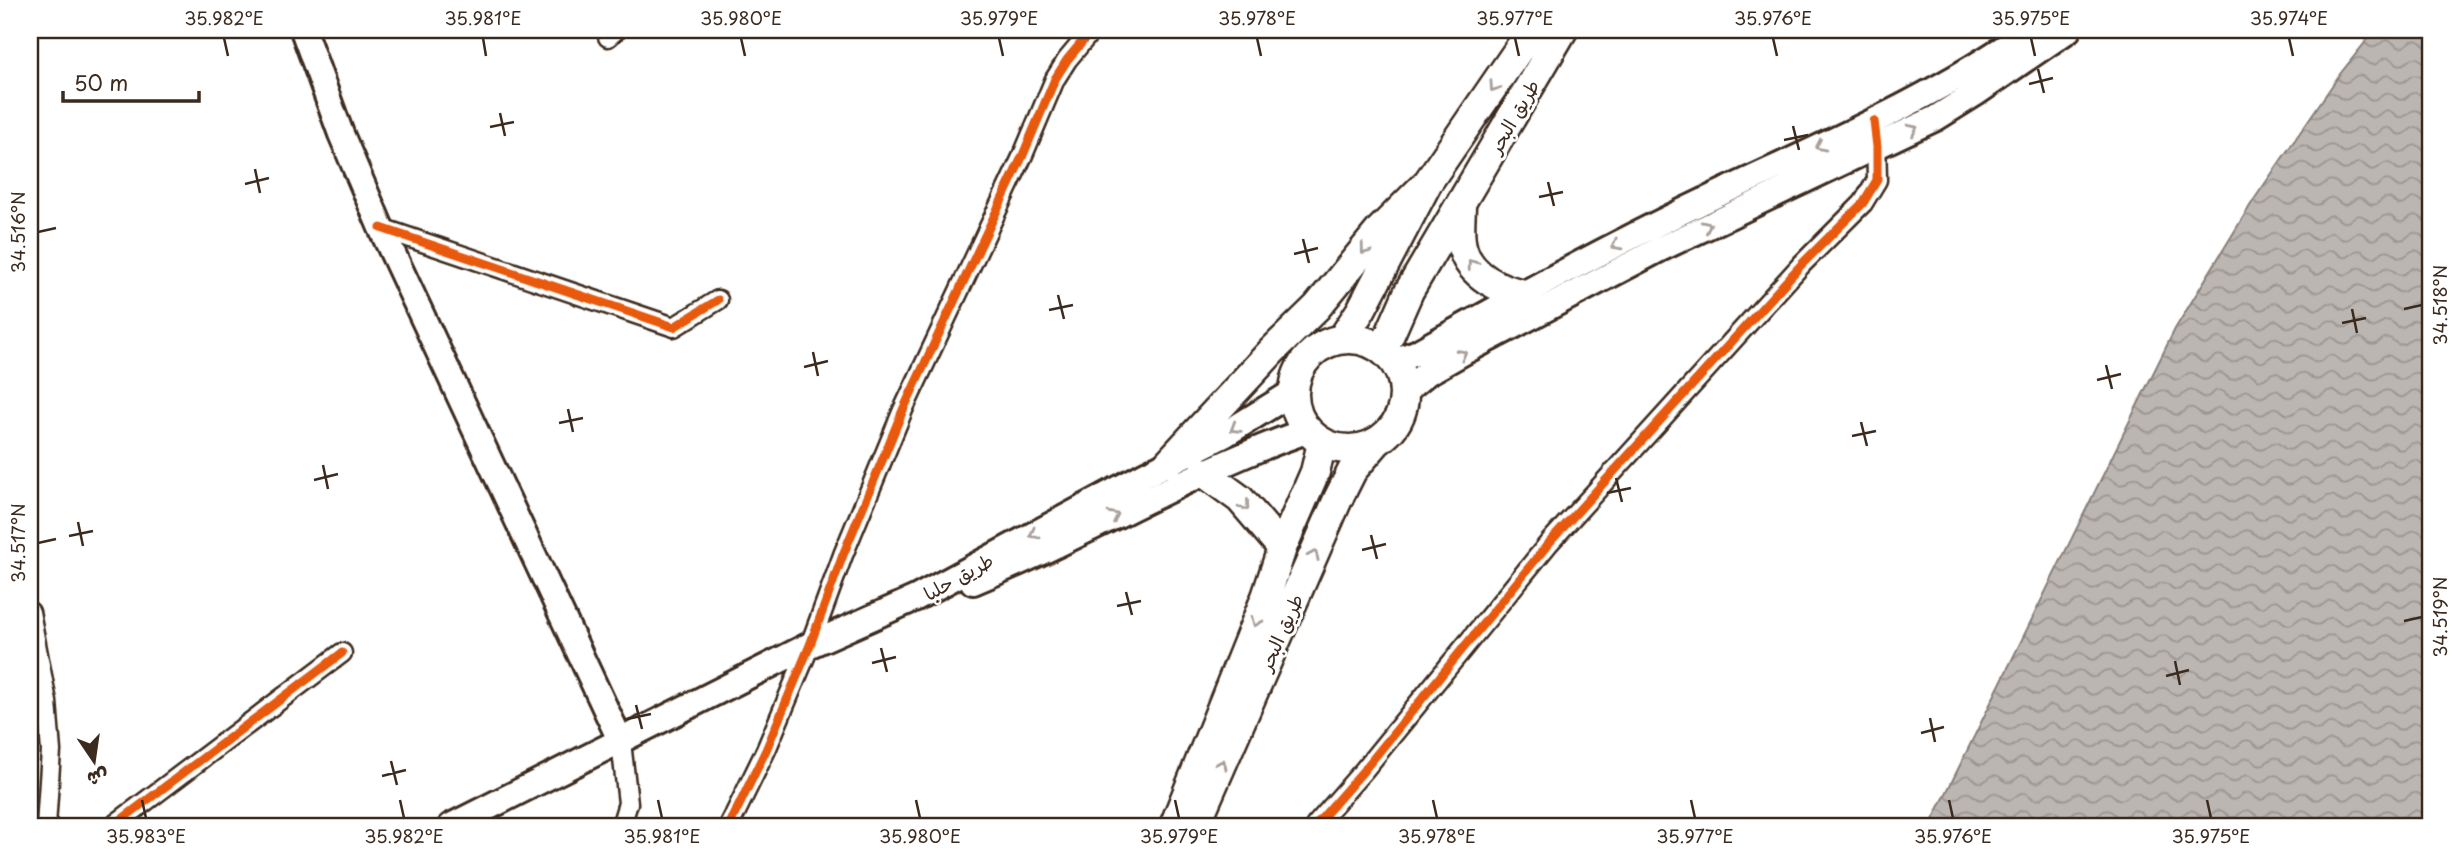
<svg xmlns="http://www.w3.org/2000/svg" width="2460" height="856" viewBox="0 0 2460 856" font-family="'Playpen Sans','Playpen Sans Arabic',sans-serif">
  <defs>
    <pattern id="water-waves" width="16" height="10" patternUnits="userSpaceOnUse" patternTransform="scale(1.75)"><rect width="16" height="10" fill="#bcb6b3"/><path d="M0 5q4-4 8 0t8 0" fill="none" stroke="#9a9491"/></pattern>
  </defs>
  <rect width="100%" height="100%" fill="#fff"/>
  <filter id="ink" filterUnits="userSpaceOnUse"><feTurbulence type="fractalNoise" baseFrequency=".0143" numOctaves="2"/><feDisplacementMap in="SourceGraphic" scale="14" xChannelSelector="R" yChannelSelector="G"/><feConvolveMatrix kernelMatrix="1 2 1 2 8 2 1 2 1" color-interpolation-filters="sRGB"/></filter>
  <g filter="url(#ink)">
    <path fill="url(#water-waves)" stroke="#887e77" stroke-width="2" d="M 2375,30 L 2430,30 L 2430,826 L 1930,826 L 2175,329 L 2253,201 L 2340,74 Z"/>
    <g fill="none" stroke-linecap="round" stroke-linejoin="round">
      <g stroke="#3b2a1e" stroke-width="23">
        <path id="minor" d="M 608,37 L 616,30
          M 381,228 L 674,327 L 718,300
          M 30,612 L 47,702 L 51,751 L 46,826
          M 621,742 L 628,803 L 621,826
          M 113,826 L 342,653
          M 729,826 L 766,750 L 810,645 L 843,555 L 903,410 L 1023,155 L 1055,79 L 1067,60 L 1092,30
          M 1315,826 L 1364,770 L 1549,543 L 1802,264 L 1863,203 L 1877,180 L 1876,135"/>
      </g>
      <g stroke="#3b2a1e" stroke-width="30">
        <path id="secondary" d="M 303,30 L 341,134 L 381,228 L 621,742
          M 1393,361 L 1416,353 C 1510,301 1605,248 1702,202 C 1813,149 1929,102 2030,30
          M 1405,391 L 1427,373 L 1464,352 L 1660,249 L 1936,118 L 1976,93 L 2068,30
          M 973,582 C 1087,536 1191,471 1306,431
          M 451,826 L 810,645 L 916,598 L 1144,475 L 1224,435 L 1293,392"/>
      </g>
      <g stroke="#3b2a1e" stroke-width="33">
        <path id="trunk" d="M 1461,204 C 1461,219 1458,236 1463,250 C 1471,276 1499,289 1524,294
          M1294 394a55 55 0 1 1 110 0a55 55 0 1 1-110 0Z
          M 1342,339 L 1361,310 L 1428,182 L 1532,30
          M 1383,350 L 1409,291 L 1563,30
          M 1168,463 L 1272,351 L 1317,307 L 1380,230 L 1428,182
          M 1203,472 L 1240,499 L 1282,548
          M 1174,826 L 1266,597 L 1282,548 L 1315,472 L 1322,443
          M 1195,826 L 1338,499 L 1352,471 L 1376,443"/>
      </g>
      <use href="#minor" stroke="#fff" stroke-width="18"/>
      <use href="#secondary" stroke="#fff" stroke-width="24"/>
      <use href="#trunk" stroke="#fff" stroke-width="28"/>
      <g stroke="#fff" stroke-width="13">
        <path id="cycleway" d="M 381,228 L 674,327 L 718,300
          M 113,826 L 342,653
          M 729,826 L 766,750 L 810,645 L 843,555 L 903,410 L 1023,155 L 1055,79 L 1067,60 L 1092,30
          M 1315,826 L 1364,770 L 1549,543 L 1802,264 L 1863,203 L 1877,180 L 1877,147 L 1874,121"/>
      </g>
      <use href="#cycleway" stroke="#e8590c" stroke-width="9"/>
    </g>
    <defs><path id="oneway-chevron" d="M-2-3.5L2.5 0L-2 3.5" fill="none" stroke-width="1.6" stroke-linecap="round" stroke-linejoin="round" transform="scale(1.75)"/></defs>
    <g stroke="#a79f9a">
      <use href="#oneway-chevron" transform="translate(1494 87) rotate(124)"/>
      <use href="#oneway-chevron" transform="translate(1913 129) rotate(-26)"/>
      <use href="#oneway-chevron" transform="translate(1820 146) rotate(155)"/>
      <use href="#oneway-chevron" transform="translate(1707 226) rotate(-25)"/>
      <use href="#oneway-chevron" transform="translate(1616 245) rotate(152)"/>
      <use href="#oneway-chevron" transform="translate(1365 250) rotate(127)"/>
      <use href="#oneway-chevron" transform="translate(1472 264) rotate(-127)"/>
      <use href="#oneway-chevron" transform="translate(1462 354) rotate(-29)"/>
      <use href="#oneway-chevron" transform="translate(1235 428) rotate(148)"/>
      <use href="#oneway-chevron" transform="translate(1245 506) rotate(50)"/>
      <use href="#oneway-chevron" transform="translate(1114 516) rotate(-26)"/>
      <use href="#oneway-chevron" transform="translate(1034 534) rotate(152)"/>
      <use href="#oneway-chevron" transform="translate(1314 555) rotate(-66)"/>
      <use href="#oneway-chevron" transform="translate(1256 622) rotate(112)"/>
      <use href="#oneway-chevron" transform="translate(1222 764) rotate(-66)"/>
    </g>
  </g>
  <path fill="none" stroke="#3b2a1e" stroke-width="2.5" d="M 224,38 L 228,56M 483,38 L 486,56M 741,38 L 745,56M 999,38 L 1003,56M 1257,38 L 1261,56M 1515,38 L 1519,56M 1773,38 L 1777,56M 2031,38 L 2035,56M 2289,38 L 2293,56M 2038,69 L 2044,93M 2029,84 L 2053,78M 500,113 L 505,136M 1793,126 L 1799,150M 490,127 L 514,122M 1784,140 L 1808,135M 255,169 L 260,193M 1548,182 L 1554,206M 245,184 L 269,178M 1539,197 L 1563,192M 38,232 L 56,228M 1303,239 L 1309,263M 1294,254 L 1318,248M 1058,295 L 1064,319M 2352,309 L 2357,333M 2404,309 L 2422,305M 1049,310 L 1073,305M 2342,323 L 2366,318M 813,352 L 818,376M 2106,365 L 2112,389M 804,367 L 828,361M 2097,380 L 2121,374M 568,409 L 573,432M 1861,422 L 1867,446M 559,423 L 583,418M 1852,436 L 1876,431M 323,465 L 328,489M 1616,478 L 1622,502M 314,480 L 338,474M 1607,493 L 1631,488M 78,522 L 83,546M 1371,535 L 1377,559M 69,536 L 93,531M 38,543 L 56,539M 1362,550 L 1386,544M 1126,592 L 1132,615M 1117,606 L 1141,601M 2404,621 L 2422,617M 881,648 L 887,672M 2175,661 L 2180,685M 872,663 L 896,657M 2166,676 L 2189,670M 636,705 L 642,729M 1930,718 L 1935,742M 627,719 L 651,714M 1921,733 L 1944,727M 391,761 L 397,785M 382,776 L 406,770M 142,800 L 146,818M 400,800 L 404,818M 658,800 L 662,818M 916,800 L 920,818M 1175,800 L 1179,818M 1433,800 L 1437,818M 1691,800 L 1695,818M 1949,800 L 1953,818M 2207,800 L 2211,818"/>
  <g text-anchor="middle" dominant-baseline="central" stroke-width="6" stroke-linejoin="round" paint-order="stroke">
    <g font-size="19" fill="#3b2a1e" stroke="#fff">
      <text transform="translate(1513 116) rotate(-60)">طريق البحر</text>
      <text transform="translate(958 576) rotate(-29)">طريق حلبا</text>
      <text transform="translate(1280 632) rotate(-66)">طريق البحر</text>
    </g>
  </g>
  <rect width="2460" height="856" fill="none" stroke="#fff" stroke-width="77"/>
  <g transform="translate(94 761) rotate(167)" stroke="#ffffff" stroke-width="5" paint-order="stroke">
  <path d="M0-5L12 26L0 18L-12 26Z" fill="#3b2a1e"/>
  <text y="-10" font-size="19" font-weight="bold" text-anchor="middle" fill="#3b2a1e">ش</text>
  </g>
  <path d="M63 91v10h136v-10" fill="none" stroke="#3b2a1e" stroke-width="3.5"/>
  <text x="74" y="91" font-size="21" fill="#3b2a1e" stroke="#ffffff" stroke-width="5" paint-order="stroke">50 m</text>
  <rect x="38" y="38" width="2384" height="780" fill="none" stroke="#3b2a1e" stroke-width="2.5"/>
  <g font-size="18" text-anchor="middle" fill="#3b2a1e">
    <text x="224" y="25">35.982°E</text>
    <text x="483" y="25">35.981°E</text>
    <text x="741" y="25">35.980°E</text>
    <text x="999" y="25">35.979°E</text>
    <text x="1257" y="25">35.978°E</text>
    <text x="1515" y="25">35.977°E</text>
    <text x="1773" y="25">35.976°E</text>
    <text x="2031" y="25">35.975°E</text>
    <text x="2289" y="25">35.974°E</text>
    <text transform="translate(19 232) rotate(-90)" y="6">34.516°N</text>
    <text transform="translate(2441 305) rotate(-90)" y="6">34.518°N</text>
    <text transform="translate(19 543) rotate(-90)" y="6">34.517°N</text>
    <text transform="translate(2441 617) rotate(-90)" y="6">34.519°N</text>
    <text x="146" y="843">35.983°E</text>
    <text x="404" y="843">35.982°E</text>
    <text x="662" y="843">35.981°E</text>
    <text x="920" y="843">35.980°E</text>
    <text x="1179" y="843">35.979°E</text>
    <text x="1437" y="843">35.978°E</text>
    <text x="1695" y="843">35.977°E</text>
    <text x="1953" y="843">35.976°E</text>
    <text x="2211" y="843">35.975°E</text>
  </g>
</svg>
